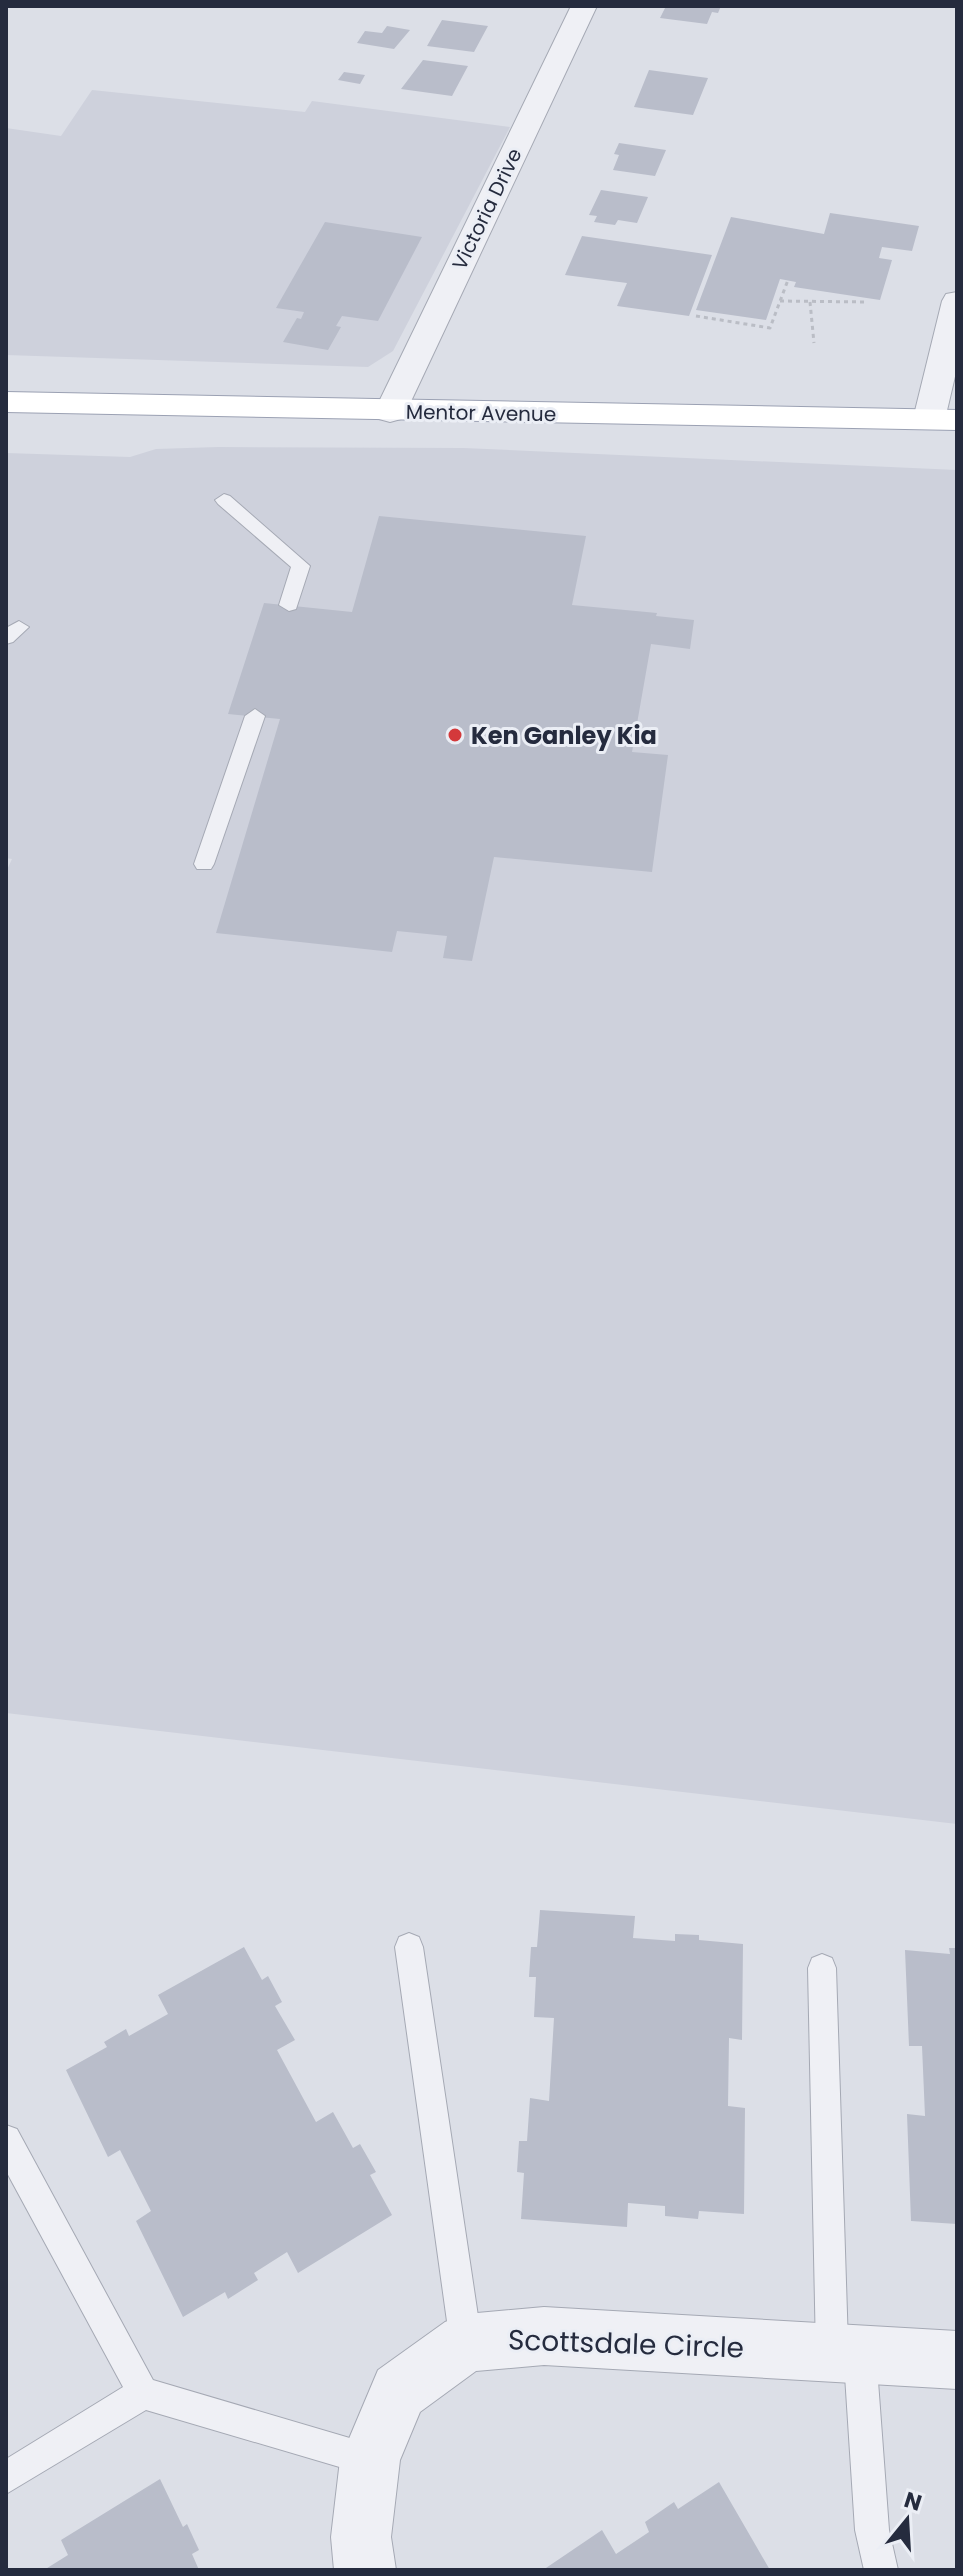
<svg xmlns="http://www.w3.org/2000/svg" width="963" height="2576" viewBox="0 0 963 2576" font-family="Poppins,sans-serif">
  <rect width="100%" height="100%" fill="#dcdfe7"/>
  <path fill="#ced1dc" d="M 92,90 L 305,112 L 312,101 L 510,127 L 393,351 L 368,367 L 6,355 L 6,128 L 61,136 Z
    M 218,447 L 463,448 L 957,470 L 957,1824 L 6,1713 L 6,872 L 12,859 L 6,858 L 6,453 L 130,457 L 156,449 Z"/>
  <path fill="#b9bdca" d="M 666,6 L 721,6 L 718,13 L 712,12 L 707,24 L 660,18 Z
    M 442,20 L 488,26 L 474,52 L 427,46 Z
    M 387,26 L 410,30 L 394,49 L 357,43 L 365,31 L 382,33 Z
    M 423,60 L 468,66 L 452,96 L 401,89 Z
    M 649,70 L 708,78 L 693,115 L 634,107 Z
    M 344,72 L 365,75 L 360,84 L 338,80 Z
    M 619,143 L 666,150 L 655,176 L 613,170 L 619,155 L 614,154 Z
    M 601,190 L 648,197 L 637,223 L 618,220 L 615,225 L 594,222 L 597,216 L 589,215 Z
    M 830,213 L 919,226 L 912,251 L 882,247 L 879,258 L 892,260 L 880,300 L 794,287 L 796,282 L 780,279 L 766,320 L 696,310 L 731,217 L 824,234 Z
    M 325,222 L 422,237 L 378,321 L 342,316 L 336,326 L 341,327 L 328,350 L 283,342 L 297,318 L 301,319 L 304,312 L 276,308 Z
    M 582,236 L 712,255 L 689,316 L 617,306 L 627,283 L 565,275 Z
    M 379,516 L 586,536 L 572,605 L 657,613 L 656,616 L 694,620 L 690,649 L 651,644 L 632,752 L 668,755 L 652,872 L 494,857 L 472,961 L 443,958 L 447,936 L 397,931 L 392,952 L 216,933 L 280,719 L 228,714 L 264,603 L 352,612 Z
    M 540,1910 L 635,1916 L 633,1938 L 675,1941 L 675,1934 L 699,1935 L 699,1940 L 743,1944 L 742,2040 L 729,2038 L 728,2106 L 745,2108 L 744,2214 L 699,2211 L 698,2219 L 665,2216 L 665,2206 L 628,2203 L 627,2227 L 521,2219 L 524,2173 L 517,2172 L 519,2141 L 527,2141 L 530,2098 L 549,2101 L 554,2018 L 534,2017 L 536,1977 L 529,1977 L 531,1947 L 537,1947 Z
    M 244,1947 L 262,1980 L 268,1976 L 282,2002 L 275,2006 L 295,2040 L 277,2050 L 316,2122 L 333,2112 L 353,2148 L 360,2144 L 376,2172 L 370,2175 L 392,2215 L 298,2273 L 287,2252 L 254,2273 L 258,2280 L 228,2299 L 225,2292 L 183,2317 L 136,2221 L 151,2211 L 120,2150 L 108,2157 L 66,2070 L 107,2047 L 104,2042 L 126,2029 L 129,2036 L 168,2014 L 158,1995 Z
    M 949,1948 L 957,1948 L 957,2224 L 911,2221 L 907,2114 L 925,2116 L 922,2046 L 909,2046 L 905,1950 L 950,1954 Z
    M 160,2479 L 183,2527 L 187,2524 L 199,2550 L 192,2554 L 199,2570 L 44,2570 L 68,2555 L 61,2540 Z
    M 719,2482 L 770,2570 L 543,2570 L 602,2530 L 616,2554 L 649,2532 L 645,2522 L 674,2502 L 678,2509 Z"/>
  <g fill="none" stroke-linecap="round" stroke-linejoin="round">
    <g stroke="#a5a9b4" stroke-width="2">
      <path id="lane" d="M 224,494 L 230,496 L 310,566 L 296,609 L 289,611 L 279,605 L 291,567 L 218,504 L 215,500 Z
        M 19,621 L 29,627 L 13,642 L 6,644 L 6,628 Z
        M 255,709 L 265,716 L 214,864 L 211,869 L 197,869 L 194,864 L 245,716 Z
        M 409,1933 L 419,1937 L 423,1947 L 482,2343 L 477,2354 L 466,2359 L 455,2354 L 450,2343 L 395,1947 L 399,1937 Z
        M 822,1954 L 832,1958 L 836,1968 L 848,2345 L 860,2338 L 871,2343 L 876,2354 L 889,2530 L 898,2570 L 864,2570 L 855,2530 L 844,2360 L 832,2368 L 821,2363 L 816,2352 L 808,1968 L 812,1958 Z
        M 6,2125 L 17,2129 L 153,2380 L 370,2444 L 382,2448 L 386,2460 L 382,2472 L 370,2476 L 146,2410 L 6,2494 L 6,2459 L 123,2387 L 6,2171 Z"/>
    </g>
    <g stroke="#a5a9b4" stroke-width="2">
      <path id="street" d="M 571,6 L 597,6 L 406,412 L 401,419 L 390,422 L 379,419 L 374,412 Z
        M 957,292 L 957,368 L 945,419 L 940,426 L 929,429 L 918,426 L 913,419 L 942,301 L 946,294 Z
        M 544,2307 L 957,2331 L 957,2389 L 544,2365 L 476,2371 L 420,2412 L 400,2460 L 391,2537 L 396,2570 L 334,2570 L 331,2537 L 340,2460 L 378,2370 L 445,2322 L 466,2314 Z"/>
    </g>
    <g stroke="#9ba1b3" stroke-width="2">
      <path id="primary" d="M 6,392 L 957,410 L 957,430 L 6,412 Z"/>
    </g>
    <path stroke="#babdc5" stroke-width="3" stroke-dasharray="4 4" stroke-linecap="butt" d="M 780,301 L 868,302
      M 810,302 L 814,343
      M 696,316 L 770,328 L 788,280"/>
    <use href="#lane" fill="#eff0f5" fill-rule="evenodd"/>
    <use href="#street" fill="#eff0f5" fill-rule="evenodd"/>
    <use href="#primary" fill="#fff" fill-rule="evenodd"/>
  </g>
  <circle fill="#d4393b" stroke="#ebeef5" stroke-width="3" cx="455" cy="735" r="8"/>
  <g text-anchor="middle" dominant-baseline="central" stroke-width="6" stroke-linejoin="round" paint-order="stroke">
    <g font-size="20" fill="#252b3e" stroke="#ebeef5">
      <text transform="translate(487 209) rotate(-64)">Victoria Drive</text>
      <text transform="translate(481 413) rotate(1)">Mentor Avenue</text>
    </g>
    <g font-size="24" font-weight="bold" fill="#252b3e" stroke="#ebeef5" text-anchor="start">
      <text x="471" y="735">Ken Ganley Kia</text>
    </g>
    <g font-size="28" fill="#252b3e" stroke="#ebeef5">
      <text transform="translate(626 2344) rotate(2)">Scottsdale Circle</text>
    </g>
  </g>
  <rect width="963" height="2576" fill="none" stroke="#252b3e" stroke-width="16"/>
  <g transform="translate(907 2520) rotate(18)" stroke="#ebeef5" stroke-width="6" paint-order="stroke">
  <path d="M0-6L14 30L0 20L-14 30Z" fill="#252b3e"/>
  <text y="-12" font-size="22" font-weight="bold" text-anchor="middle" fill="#252b3e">N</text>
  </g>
</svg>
